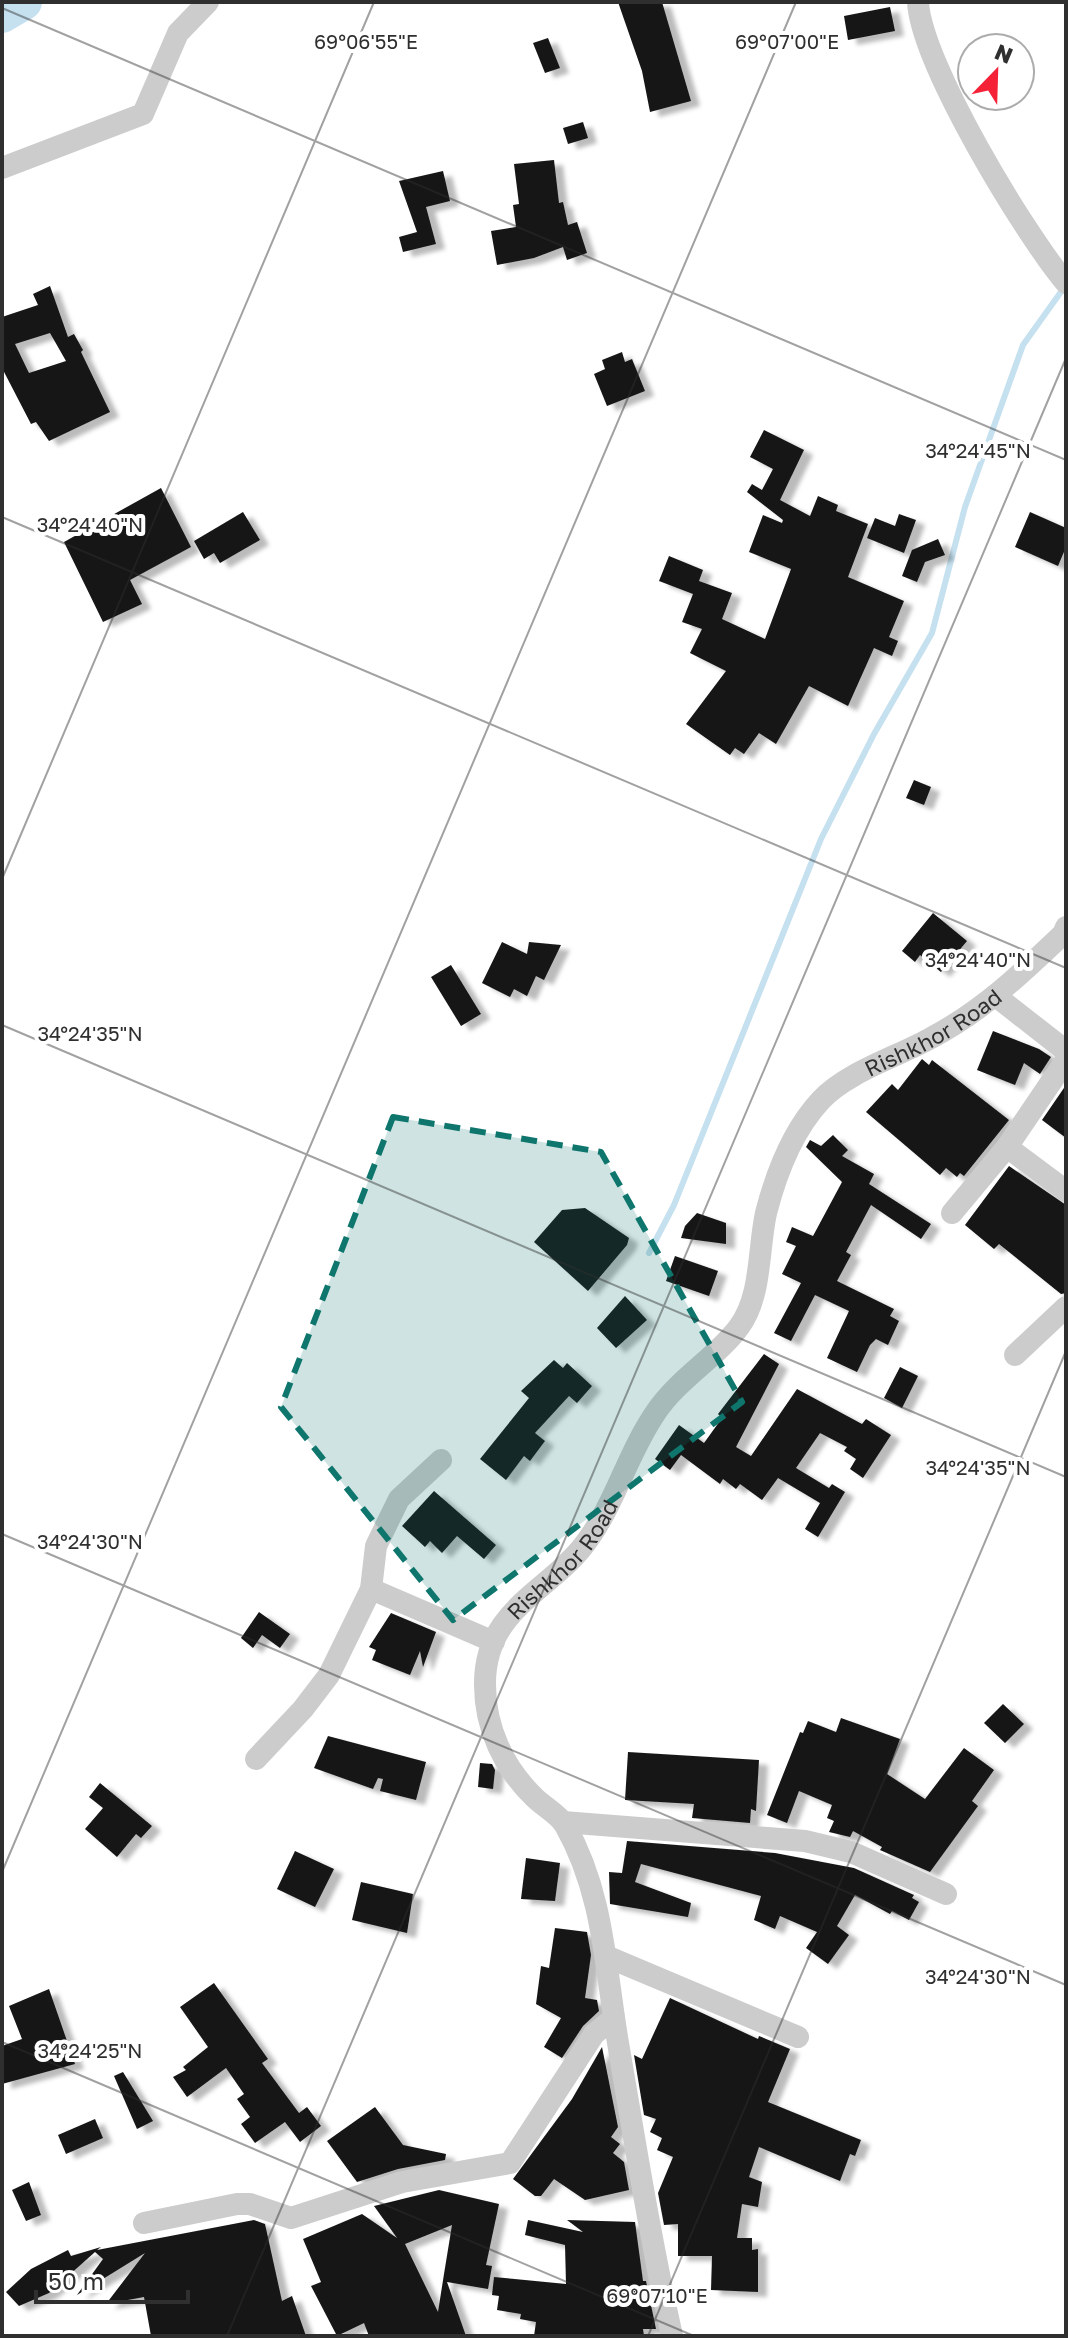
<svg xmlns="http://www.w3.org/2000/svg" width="1068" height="2338" viewBox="0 0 1068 2338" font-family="'Golos Text',sans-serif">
  <defs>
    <filter id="shadow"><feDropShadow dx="9" dy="5" stdDeviation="2" flood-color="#0004"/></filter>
  </defs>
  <rect width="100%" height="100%" fill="#fff"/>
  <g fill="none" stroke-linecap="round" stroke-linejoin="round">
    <path stroke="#c5e0ef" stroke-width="6" d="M 649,1253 L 674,1205 L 821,839 L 874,734 L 932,633 L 965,507 L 1023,345 L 1063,289"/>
    <path stroke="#c5e0ef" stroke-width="36" d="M 2,15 L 24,2"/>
  </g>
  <path fill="#161616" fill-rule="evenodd" filter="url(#shadow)" d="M 618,2 L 662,2 L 691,101 L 650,112 L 642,71 Z
    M 890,7 L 895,31 L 848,40 L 844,16 Z
    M 548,38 L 560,68 L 545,73 L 533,43 Z
    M 583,122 L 588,138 L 568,144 L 563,128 Z
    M 554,160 L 559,203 L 563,202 L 568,225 L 577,222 L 587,253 L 567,260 L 563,247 L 534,258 L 497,265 L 491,231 L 516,227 L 513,205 L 519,204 L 514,164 Z
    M 443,171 L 450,201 L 426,207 L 436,244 L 403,252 L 399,237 L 417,232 L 399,181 Z
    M 50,286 L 68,337 L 74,334 L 83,350 L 81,352 L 110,412 L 49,441 L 36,422 L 31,424 L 2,368 L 2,317 L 38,305 L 33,294 ZM 50,333 L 66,361 L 29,373 L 15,344 Z
    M 622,352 L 625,362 L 632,359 L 645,391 L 607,406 L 594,374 L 605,369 L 602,360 Z
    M 764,430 L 804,450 L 780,500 L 810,516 L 818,496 L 838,505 L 836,511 L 868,524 L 848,577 L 904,601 L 889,637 L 898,641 L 892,656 L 874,648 L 848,706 L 809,686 L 776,744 L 759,733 L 744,754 L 735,748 L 730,755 L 686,724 L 726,671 L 690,653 L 702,629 L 682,622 L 693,594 L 659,581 L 669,556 L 703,570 L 699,581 L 732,593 L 722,619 L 765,639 L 791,569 L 749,552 L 763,515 L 782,523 L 783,520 L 747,492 L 752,484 L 762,490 L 773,469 L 750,457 Z
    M 161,488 L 191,547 L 130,580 L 142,604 L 103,622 L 64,542 Z
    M 243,512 L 260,540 L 220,563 L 214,553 L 204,559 L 194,541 Z
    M 1030,512 L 1066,528 L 1066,547 L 1058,566 L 1015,547 Z
    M 899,514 L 916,520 L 904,553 L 867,538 L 875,518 L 895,526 Z
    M 938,539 L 945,555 L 925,562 L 917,582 L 902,576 L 912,550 Z
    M 914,780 L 931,787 L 924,805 L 906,798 Z
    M 933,913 L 967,941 L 941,972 L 920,955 L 915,962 L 902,951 Z
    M 502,942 L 527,954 L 529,942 L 561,945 L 544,980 L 536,976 L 527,996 L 514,989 L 510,997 L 482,983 Z
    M 451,965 L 481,1014 L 461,1026 L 431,977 Z
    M 993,1031 L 1039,1049 L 1051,1057 L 1040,1074 L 1024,1063 L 1015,1085 L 977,1070 Z
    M 922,1059 L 929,1065 L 932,1060 L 1009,1120 L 964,1176 L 960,1173 L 957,1177 L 946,1168 L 940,1175 L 866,1112 L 892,1084 L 898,1090 Z
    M 1066,1085 L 1066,1138 L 1042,1120 Z
    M 833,1135 L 848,1150 L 842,1156 L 874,1174 L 869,1184 L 931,1224 L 921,1239 L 871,1205 L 846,1252 L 851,1255 L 837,1281 L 894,1309 L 890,1316 L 899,1321 L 888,1345 L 876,1339 L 870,1345 L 857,1372 L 827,1358 L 849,1311 L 815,1295 L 791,1341 L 774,1333 L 801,1283 L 782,1274 L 796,1246 L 786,1242 L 792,1227 L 813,1236 L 842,1182 L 806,1147 L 810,1140 L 821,1146 Z
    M 1009,1166 L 1066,1205 L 1066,1293 L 1061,1294 L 999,1244 L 994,1249 L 965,1225 Z
    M 585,1208 L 629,1238 L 627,1245 L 588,1291 L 534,1242 L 562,1210 Z
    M 697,1213 L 726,1223 L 726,1244 L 681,1238 L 685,1226 Z
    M 675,1256 L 718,1271 L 709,1296 L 666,1281 Z
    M 625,1296 L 647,1320 L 616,1348 L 597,1328 Z
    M 764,1354 L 779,1364 L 736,1447 L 751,1456 L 797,1389 L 862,1424 L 866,1419 L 891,1435 L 863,1478 L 850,1469 L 856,1459 L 844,1451 L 847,1447 L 820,1433 L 796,1468 L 829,1488 L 832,1484 L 845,1492 L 818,1537 L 805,1529 L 820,1503 L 778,1478 L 762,1500 L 740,1484 L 736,1489 L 723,1479 L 720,1484 L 681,1455 L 670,1470 L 655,1459 L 679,1425 L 704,1443 L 722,1418 L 718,1414 Z
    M 554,1360 L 563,1368 L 567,1363 L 592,1386 L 577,1403 L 569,1396 L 535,1433 L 545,1441 L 530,1461 L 524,1456 L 506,1480 L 480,1459 L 529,1398 L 521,1391 Z
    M 900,1367 L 918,1376 L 902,1408 L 884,1398 Z
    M 434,1491 L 496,1545 L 484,1559 L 457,1536 L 442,1553 L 430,1541 L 425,1547 L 402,1526 Z
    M 259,1612 L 290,1634 L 280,1648 L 262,1635 L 253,1648 L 241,1638 Z
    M 391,1613 L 436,1632 L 423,1667 L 420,1651 L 410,1675 L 372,1660 L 376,1650 L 369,1647 Z
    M 1003,1704 L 1024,1724 L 1005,1743 L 984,1723 Z
    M 841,1718 L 900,1739 L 887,1774 L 925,1799 L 964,1748 L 994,1770 L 972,1801 L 978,1806 L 930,1872 L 880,1850 L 882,1847 L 853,1831 L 850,1837 L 829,1832 L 834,1821 L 827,1818 L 832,1805 L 799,1791 L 787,1823 L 767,1815 L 800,1732 L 803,1733 L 808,1721 L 836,1732 Z
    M 328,1736 L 426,1762 L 416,1800 L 380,1791 L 383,1779 L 378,1778 L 373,1789 L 314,1768 Z
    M 628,1752 L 759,1760 L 756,1811 L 751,1809 L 750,1823 L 692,1818 L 694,1804 L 625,1800 Z
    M 480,1763 L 492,1764 L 495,1770 L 493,1789 L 478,1787 Z
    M 100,1783 L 152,1826 L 141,1838 L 136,1834 L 117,1857 L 85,1829 L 103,1808 L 89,1797 Z
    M 627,1841 L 775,1853 L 854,1868 L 914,1895 L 912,1898 L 919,1902 L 909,1920 L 892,1911 L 890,1914 L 855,1895 L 837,1926 L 849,1935 L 828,1964 L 806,1948 L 817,1932 L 780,1916 L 775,1929 L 754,1920 L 761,1896 L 641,1864 L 635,1882 L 691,1903 L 688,1917 L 610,1904 L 609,1872 L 622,1873 Z
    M 295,1851 L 334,1869 L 315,1907 L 277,1889 Z
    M 526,1858 L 560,1863 L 555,1901 L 521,1899 Z
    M 361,1882 L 413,1894 L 407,1933 L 352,1920 Z
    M 555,1928 L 587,1932 L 591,1955 L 585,1998 L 597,2000 L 599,2011 L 583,2026 L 562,2058 L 544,2047 L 561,2018 L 536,2004 L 541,1966 L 549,1968 Z
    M 214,1983 L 268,2059 L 262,2063 L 299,2113 L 307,2107 L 321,2126 L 300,2142 L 285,2122 L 255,2143 L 241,2124 L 250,2117 L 237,2099 L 244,2094 L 226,2068 L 187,2097 L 173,2077 L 186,2070 L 183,2067 L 208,2047 L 180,2007 Z
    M 49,1989 L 75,2064 L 2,2084 L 2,2046 L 22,2039 L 9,2006 Z
    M 670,1998 L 758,2039 L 759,2036 L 790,2049 L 768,2102 L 861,2140 L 855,2156 L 850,2154 L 840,2181 L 759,2147 L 749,2177 L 762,2182 L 758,2207 L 742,2204 L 737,2238 L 752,2238 L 752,2250 L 758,2249 L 758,2292 L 711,2290 L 712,2256 L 678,2256 L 678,2224 L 664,2225 L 658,2193 L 673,2157 L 657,2150 L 662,2138 L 650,2132 L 656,2119 L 644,2115 L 634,2055 L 642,2059 Z
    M 602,2047 L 618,2127 L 611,2137 L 620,2144 L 613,2153 L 624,2162 L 629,2190 L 585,2200 L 554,2179 L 541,2196 L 535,2196 L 513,2179 L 572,2099 Z
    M 123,2072 L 153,2121 L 137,2129 L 114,2076 Z
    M 375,2107 L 403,2145 L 446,2154 L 445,2160 L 398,2169 L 357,2182 L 327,2141 Z
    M 95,2119 L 103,2138 L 66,2154 L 58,2135 Z
    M 29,2182 L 41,2215 L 26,2221 L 12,2190 Z
    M 439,2190 L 499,2204 L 486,2265 L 492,2266 L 488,2289 L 447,2282 L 466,2336 L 369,2336 L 364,2323 L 337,2336 L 311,2286 L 321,2282 L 303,2239 L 362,2214 L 397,2238 L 374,2206 ZM 452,2225 L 444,2274 L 438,2312 L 405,2244 Z
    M 254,2220 L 265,2224 L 282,2301 L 292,2296 L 306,2336 L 151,2336 L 144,2297 L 106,2304 L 145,2253 L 77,2295 L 103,2259 L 95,2252 L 49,2293 L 19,2306 L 6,2292 L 31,2269 L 68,2250 L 71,2256 L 101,2247 L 97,2250 Z
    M 528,2220 L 583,2232 L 567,2220 L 635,2222 L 643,2281 L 646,2281 L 656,2329 L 643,2329 L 644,2336 L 534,2336 L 536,2322 L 520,2319 L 521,2314 L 497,2310 L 499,2296 L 492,2295 L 494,2277 L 566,2284 L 565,2245 L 525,2235 Z"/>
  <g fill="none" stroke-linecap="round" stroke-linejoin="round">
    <g stroke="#ccc" stroke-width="22">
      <path d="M 918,2 C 921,63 1024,233 1066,283"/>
      <path d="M 2,168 L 143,114 L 178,33 L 208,2"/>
      <path d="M 997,997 L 1066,1051"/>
      <path d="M 1007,1147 L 1066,1191"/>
      <path d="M 952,1213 L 1007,1147 L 1066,1060"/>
      <path d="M 1015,1355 L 1066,1307"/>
      <path d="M 371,1589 L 494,1642"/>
      <path d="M 256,1759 L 303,1709 L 329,1675 L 371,1589 L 376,1546 L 399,1499 L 441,1460"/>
      <path d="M 563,1822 L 805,1841 L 851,1852 L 946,1894"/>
      <path d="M 608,1957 L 798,2037"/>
      <path d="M 144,2223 L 237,2204 L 250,2204 L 291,2218 L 402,2182 L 510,2163 L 594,2034 L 614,2018"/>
      <path id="s1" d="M 672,2336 C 650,2237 634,2137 617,2037 C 605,1964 603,1892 565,1825 C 558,1814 544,1807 534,1797 C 504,1768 485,1728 485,1685 C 484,1610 548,1592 584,1545 C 615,1505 627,1454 656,1412 C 678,1379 718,1356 739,1327 C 762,1296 758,1249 766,1213 C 776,1174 793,1130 821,1100 C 847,1072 897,1057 931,1038 C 982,1011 1021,974 1063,934 L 1066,927"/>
    </g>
  </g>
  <path fill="#0f766e" fill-opacity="0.2" stroke="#0f766e" stroke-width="6" stroke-dasharray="16 10" stroke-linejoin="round" d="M 393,1117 L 601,1152 L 742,1402 L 453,1620 L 281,1407 Z"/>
  <path fill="none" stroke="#2f2f2f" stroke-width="2" stroke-opacity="0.45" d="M 2,8 L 1066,460M 2,517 L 1066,968M 2,879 L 374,2M 2,1025 L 1066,1477M 2,1534 L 1066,1985M 2,1872 L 796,2M 2,2042 L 694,2336M 227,2336 L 1066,358M 648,2336 L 1066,1351"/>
  <g text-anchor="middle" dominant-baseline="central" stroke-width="8" stroke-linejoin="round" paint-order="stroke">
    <g font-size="22" fill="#2f2f2f" stroke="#fff">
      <text stroke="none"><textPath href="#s1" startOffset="1516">Rishkhor Road</textPath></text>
      <text stroke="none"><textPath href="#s1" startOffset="844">Rishkhor Road</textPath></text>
    </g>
  </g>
  <g font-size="20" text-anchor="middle" fill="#2f2f2f" stroke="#fff" stroke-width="8" stroke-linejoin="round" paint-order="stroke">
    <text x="366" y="49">69°06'55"E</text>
    <text x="787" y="49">69°07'00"E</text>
    <text x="978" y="458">34°24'45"N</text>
    <text x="90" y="532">34°24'40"N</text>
    <text x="978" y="967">34°24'40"N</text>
    <text x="90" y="1041">34°24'35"N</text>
    <text x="978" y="1475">34°24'35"N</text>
    <text x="90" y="1549">34°24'30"N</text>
    <text x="978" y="1984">34°24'30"N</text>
    <text x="90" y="2058">34°24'25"N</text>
    <text x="657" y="2303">69°07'10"E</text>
  </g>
  <rect width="1068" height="2338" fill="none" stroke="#2f2f2f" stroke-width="8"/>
  <g transform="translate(996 72) rotate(23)"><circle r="38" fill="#ffffff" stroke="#acacac" stroke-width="2"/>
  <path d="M0-6L14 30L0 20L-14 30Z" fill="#f52137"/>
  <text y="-12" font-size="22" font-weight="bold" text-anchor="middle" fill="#2f2f2f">N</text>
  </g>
  <path d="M36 2290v12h152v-12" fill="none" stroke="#2f2f2f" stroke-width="4"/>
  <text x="48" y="2290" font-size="24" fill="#2f2f2f" stroke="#ffffff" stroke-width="6" paint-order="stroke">50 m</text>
</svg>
